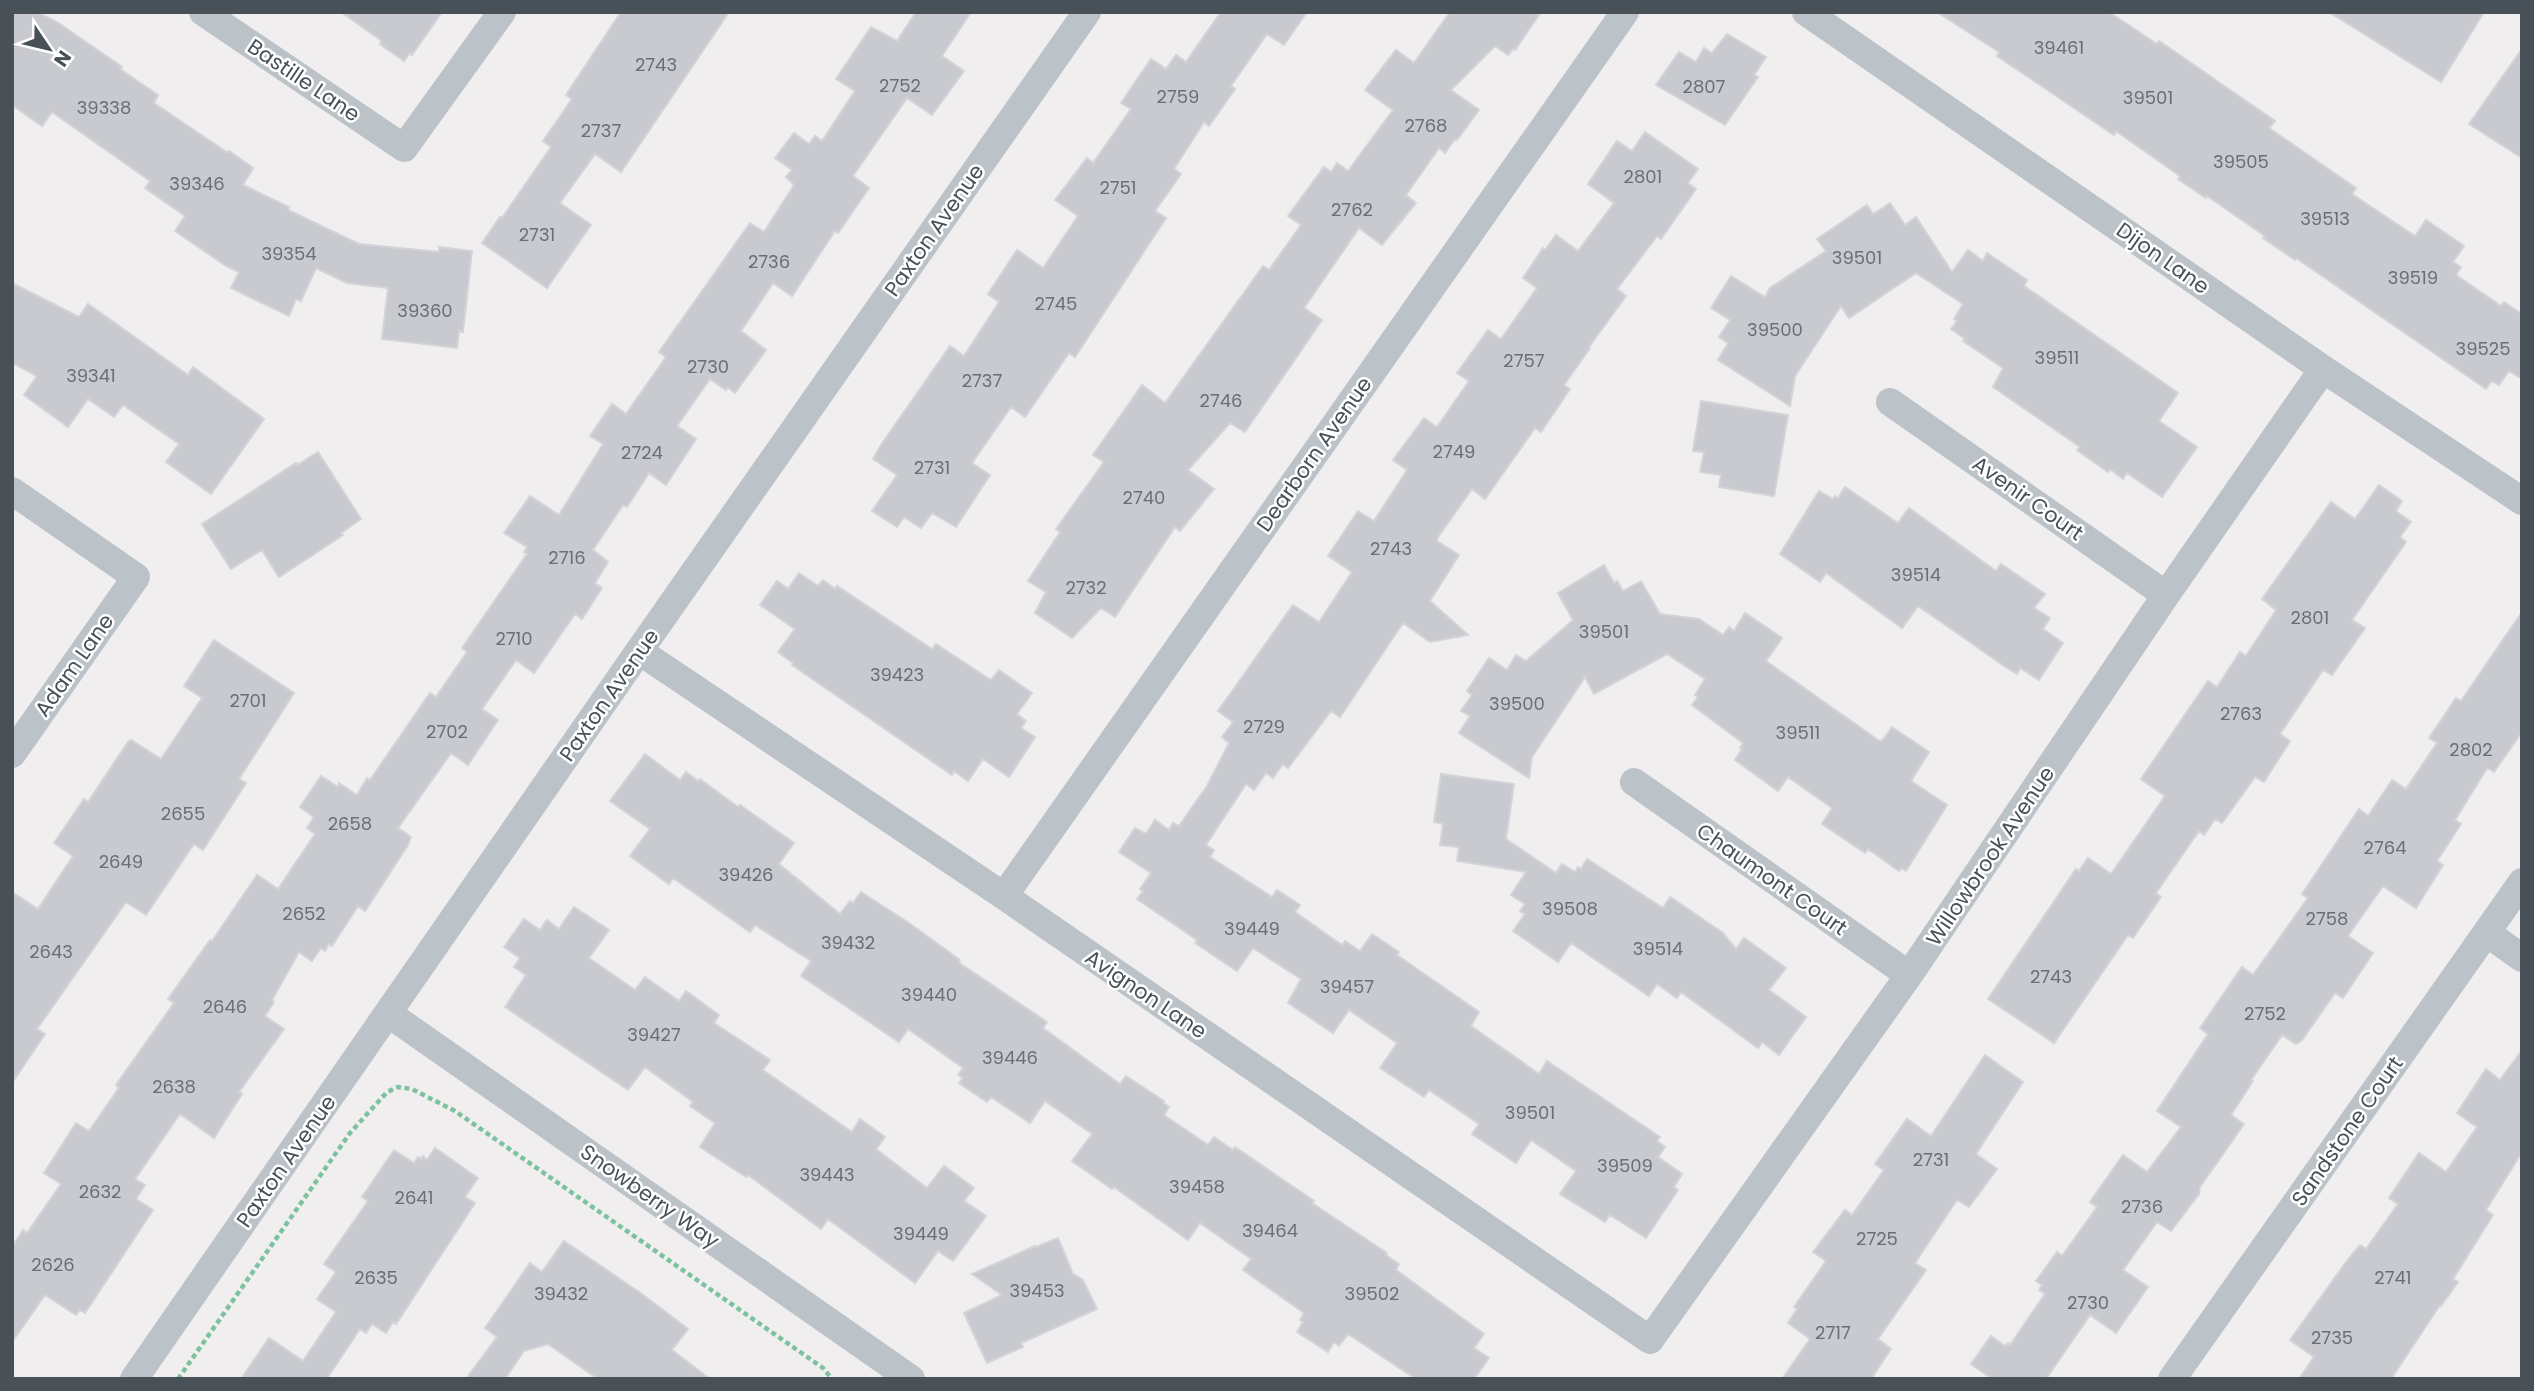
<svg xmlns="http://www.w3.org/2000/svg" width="2534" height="1391" viewBox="0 0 2534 1391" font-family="Poppins,sans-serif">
  <rect width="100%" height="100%" fill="#f0eeee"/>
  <path fill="#c9cad0" stroke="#d2d4d8" stroke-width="2" d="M 12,12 L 37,12 L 57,22 L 122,67 L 120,69 L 158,95 L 154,103 L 228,153 L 229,151 L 253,168 L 243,185 L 289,207 L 288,210 L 359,244 L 439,252 L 439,247 L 472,251 L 463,332 L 459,331 L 457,348 L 382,339 L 388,288 L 347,283 L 316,268 L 301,301 L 296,299 L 289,316 L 231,288 L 239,272 L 226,266 L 175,231 L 185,216 L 145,188 L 150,181 L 52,112 L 42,126 L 12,105 Z
    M 341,12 L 442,12 L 412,55 L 410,53 L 404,61 L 380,44 L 382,41 Z
    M 621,12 L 729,12 L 621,172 L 595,154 L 560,203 L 591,225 L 547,288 L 482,243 L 500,217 L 502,218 L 551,147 L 543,141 L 572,99 L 566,95 Z
    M 916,12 L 971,12 L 942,56 L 964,71 L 932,115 L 907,98 L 853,176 L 869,188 L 838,233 L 835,231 L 792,296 L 773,283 L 741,331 L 766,350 L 735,393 L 728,387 L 726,390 L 710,379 L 677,426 L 696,439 L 666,485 L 649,473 L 627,507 L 623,505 L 593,550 L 608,562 L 595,583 L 602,588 L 582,619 L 575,614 L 534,673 L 516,660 L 482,709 L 498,720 L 468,765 L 451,753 L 398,828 L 411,837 L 408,845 L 365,911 L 358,906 L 332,946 L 329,944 L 325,951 L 321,948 L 312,961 L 299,952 L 272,1000 L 274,1002 L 265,1016 L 284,1029 L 239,1092 L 242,1094 L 214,1138 L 180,1114 L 135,1179 L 145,1185 L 136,1199 L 153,1210 L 85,1313 L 80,1310 L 76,1315 L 45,1295 L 12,1342 L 12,1247 L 23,1230 L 27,1233 L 61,1184 L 44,1173 L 76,1123 L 89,1131 L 119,1088 L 116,1085 L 174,1003 L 168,999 L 210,940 L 212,941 L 257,875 L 278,889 L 315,834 L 307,828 L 314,817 L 300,807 L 321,776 L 338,787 L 339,783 L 357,795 L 367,778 L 370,780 L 430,693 L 436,697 L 467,652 L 462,648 L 527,554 L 524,552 L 527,547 L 504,533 L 530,496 L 559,515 L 603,444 L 590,436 L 612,404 L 626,414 L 666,357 L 659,352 L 750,223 L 764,232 L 794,185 L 786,177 L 792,170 L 775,158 L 794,133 L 809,144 L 815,136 L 822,141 L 855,91 L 836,79 L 871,27 L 897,41 Z
    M 1221,12 L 1307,12 L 1284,45 L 1267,34 L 1231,86 L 1235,89 L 1209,126 L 1204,122 L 1174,169 L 1181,174 L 1155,211 L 1166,218 L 1075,357 L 1069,353 L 1025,417 L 1011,407 L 972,463 L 990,475 L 956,527 L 932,513 L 921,528 L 904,517 L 897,527 L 872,511 L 897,475 L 873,459 L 881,445 L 950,346 L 964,356 L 999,302 L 988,294 L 1017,250 L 1043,268 L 1078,216 L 1055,200 L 1087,158 L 1093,163 L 1131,109 L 1121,103 L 1151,59 L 1166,69 L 1176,55 L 1186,62 Z
    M 1450,12 L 1541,12 L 1515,50 L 1513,49 L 1508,55 L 1495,46 L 1451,90 L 1479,110 L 1457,140 L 1455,139 L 1445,153 L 1439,148 L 1406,195 L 1416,203 L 1382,245 L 1359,228 L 1304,308 L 1322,320 L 1245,432 L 1230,423 L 1188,470 L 1214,489 L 1180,531 L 1175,527 L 1115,617 L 1101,608 L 1072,638 L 1035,613 L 1046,592 L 1028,581 L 1060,532 L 1056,529 L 1104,462 L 1093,455 L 1142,385 L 1165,403 L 1263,266 L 1269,270 L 1301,225 L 1288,216 L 1324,167 L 1331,172 L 1337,163 L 1348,171 L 1393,110 L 1365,90 L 1396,50 L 1414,63 Z
    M 1937,12 L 2109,12 L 2157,44 L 2159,41 L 2275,121 L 2269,128 L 2356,188 L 2352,194 L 2415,236 L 2426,220 L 2464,246 L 2453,262 L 2461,267 L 2456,275 L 2501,306 L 2504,302 L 2522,314 L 2522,379 L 2509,371 L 2499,385 L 2492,381 L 2486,389 L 2296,258 L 2295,260 L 2263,238 L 2265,236 L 2207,196 L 2206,198 L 2178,179 L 2180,177 L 2177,174 L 2116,131 L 2114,135 L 1997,56 L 1999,52 Z
    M 2329,12 L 2484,12 L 2441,82 Z
    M 1727,34 L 1766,57 L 1754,75 L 1758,77 L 1725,125 L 1656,85 L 1679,52 L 1696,62 L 1704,48 L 1712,53 Z
    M 2522,49 L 2522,158 L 2469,124 Z
    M 1645,132 L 1698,169 L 1688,183 L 1696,189 L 1661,239 L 1657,236 L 1617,289 L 1626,296 L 1589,347 L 1590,348 L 1564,385 L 1570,389 L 1541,432 L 1535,428 L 1485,499 L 1472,489 L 1438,537 L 1437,541 L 1459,555 L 1430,601 L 1468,635 L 1430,642 L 1403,623 L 1340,717 L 1331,711 L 1288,768 L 1283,764 L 1273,778 L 1266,773 L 1254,790 L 1246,784 L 1206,845 L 1214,850 L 1210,857 L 1272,897 L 1277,890 L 1300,905 L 1295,912 L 1342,945 L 1345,941 L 1360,951 L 1372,934 L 1399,952 L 1397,955 L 1479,1012 L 1471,1026 L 1539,1074 L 1547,1061 L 1660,1137 L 1657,1141 L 1665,1147 L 1658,1157 L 1682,1174 L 1674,1187 L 1678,1190 L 1646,1238 L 1610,1215 L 1605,1222 L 1560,1194 L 1576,1171 L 1531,1140 L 1516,1163 L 1472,1134 L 1479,1124 L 1429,1090 L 1424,1097 L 1380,1068 L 1397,1043 L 1349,1010 L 1333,1033 L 1288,1003 L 1301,979 L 1253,948 L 1237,971 L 1195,943 L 1197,940 L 1137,899 L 1143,891 L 1140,889 L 1151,873 L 1119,852 L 1135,828 L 1146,834 L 1155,820 L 1169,830 L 1173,823 L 1179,826 L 1207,786 L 1229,743 L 1222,737 L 1233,722 L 1218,711 L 1293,605 L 1319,622 L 1352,572 L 1328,556 L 1358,511 L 1374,521 L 1407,470 L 1393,460 L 1424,418 L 1437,427 L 1469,381 L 1457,373 L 1488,330 L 1501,339 L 1537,288 L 1523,278 L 1543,248 L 1545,250 L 1556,235 L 1578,251 L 1614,203 L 1588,184 L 1617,141 L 1632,151 Z
    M 1890,203 L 1905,225 L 1916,217 L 1952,272 L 1968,250 L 1983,261 L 1987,253 L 2027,280 L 2024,286 L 2178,393 L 2159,421 L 2197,447 L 2162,497 L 2127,473 L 2123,479 L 2110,469 L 2108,472 L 2077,450 L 2080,447 L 1993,387 L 2003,368 L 1963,341 L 1965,339 L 1951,329 L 1957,321 L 1954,319 L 1963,304 L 1916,273 L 1849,318 L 1841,306 L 1795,376 L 1790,406 L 1718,360 L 1728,343 L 1719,337 L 1730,320 L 1711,308 L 1731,276 L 1765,297 L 1770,288 L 1826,251 L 1817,239 L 1867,205 L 1873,214 Z
    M 12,283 L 79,317 L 88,304 L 188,375 L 193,367 L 264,419 L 211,494 L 166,462 L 179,444 L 123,405 L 114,417 L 88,399 L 68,427 L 24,395 L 37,376 L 12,363 Z
    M 1701,401 L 1788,415 L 1774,496 L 1719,487 L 1721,475 L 1700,472 L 1704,452 L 1693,451 Z
    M 318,452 L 361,519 L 341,533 L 343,535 L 279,577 L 262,550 L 231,569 L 202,524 L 296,463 L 297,465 Z
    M 2379,485 L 2402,501 L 2396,511 L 2411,522 L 2400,537 L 2406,542 L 2352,620 L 2365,628 L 2332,675 L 2323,670 L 2280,734 L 2290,741 L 2264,782 L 2255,777 L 2222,823 L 2215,819 L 2204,835 L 2199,831 L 2156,893 L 2161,897 L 2133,938 L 2128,935 L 2054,1043 L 1988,999 L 2076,869 L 2079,871 L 2088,858 L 2111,874 L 2165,796 L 2141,779 L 2208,681 L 2217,687 L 2240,652 L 2246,656 L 2276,610 L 2262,599 L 2331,502 L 2355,519 Z
    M 1845,487 L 1898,523 L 1909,508 L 1996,571 L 2001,564 L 2045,594 L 2034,608 L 2050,618 L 2043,629 L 2063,643 L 2039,680 L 2020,668 L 2017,674 L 2007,668 L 1918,606 L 1902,628 L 1826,573 L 1820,582 L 1780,554 L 1819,491 L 1833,499 L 1835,496 L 1838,498 Z
    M 1604,565 L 1614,583 L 1617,581 L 1623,591 L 1641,581 L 1660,614 L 1699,619 L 1723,635 L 1729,627 L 1734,631 L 1745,613 L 1782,638 L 1766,661 L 1878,740 L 1882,741 L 1892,727 L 1929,752 L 1911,781 L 1947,805 L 1906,871 L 1901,868 L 1899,871 L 1868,849 L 1865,853 L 1822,824 L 1832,808 L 1788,777 L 1778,791 L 1735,760 L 1742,749 L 1740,748 L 1743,743 L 1692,705 L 1698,697 L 1695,695 L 1705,679 L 1667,654 L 1594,694 L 1585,677 L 1532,757 L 1529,778 L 1459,733 L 1470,716 L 1461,711 L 1472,695 L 1467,691 L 1489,658 L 1507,670 L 1516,655 L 1526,661 L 1573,620 L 1558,593 Z
    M 799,573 L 818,586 L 823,580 L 835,589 L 837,586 L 932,649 L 936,644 L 991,680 L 999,670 L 1032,693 L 1017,714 L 1026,721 L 1021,728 L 1035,737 L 1009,777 L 983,759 L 968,781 L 954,771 L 952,775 L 792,665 L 793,663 L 778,652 L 795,629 L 760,605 L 777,581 L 788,589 Z
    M 2522,612 L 2522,732 L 2494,772 L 2487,768 L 2455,820 L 2461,824 L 2437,861 L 2443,865 L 2416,908 L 2383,886 L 2348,936 L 2373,953 L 2343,998 L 2335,993 L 2302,1040 L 2296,1044 L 2282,1035 L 2251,1080 L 2253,1081 L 2231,1115 L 2244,1124 L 2200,1187 L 2199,1194 L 2171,1231 L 2157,1222 L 2123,1270 L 2148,1287 L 2116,1333 L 2090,1315 L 2046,1379 L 1992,1379 L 1971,1364 L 1991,1336 L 2005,1346 L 2008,1343 L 2010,1345 L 2045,1294 L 2039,1290 L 2042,1285 L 2036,1281 L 2057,1252 L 2062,1256 L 2097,1207 L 2090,1202 L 2123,1155 L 2147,1172 L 2181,1127 L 2157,1111 L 2208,1034 L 2200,1028 L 2242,967 L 2253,975 L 2308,898 L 2302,894 L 2359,809 L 2368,816 L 2392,780 L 2406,789 L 2437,743 L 2429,738 L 2456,698 L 2461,701 Z
    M 214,640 L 294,693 L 239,779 L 246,783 L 203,850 L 194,844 L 146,915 L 126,902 L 37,1029 L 45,1034 L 12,1083 L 12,892 L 38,909 L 73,856 L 54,843 L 84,799 L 88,802 L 128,742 L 131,740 L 161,759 L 202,698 L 184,686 Z
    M 645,754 L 680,780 L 686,772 L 698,781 L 700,779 L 738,807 L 740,805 L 794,843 L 779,864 L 840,914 L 850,901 L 853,903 L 861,892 L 909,923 L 960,960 L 958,962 L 1047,1022 L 1043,1028 L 1120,1084 L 1126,1076 L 1164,1101 L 1163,1103 L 1169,1107 L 1164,1115 L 1208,1145 L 1214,1137 L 1233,1150 L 1235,1147 L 1314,1201 L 1312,1203 L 1387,1253 L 1386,1255 L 1399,1264 L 1396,1270 L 1484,1334 L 1474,1348 L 1489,1358 L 1474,1379 L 1416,1379 L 1348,1334 L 1339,1346 L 1334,1342 L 1328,1352 L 1297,1332 L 1303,1322 L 1300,1320 L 1304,1313 L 1243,1270 L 1251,1259 L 1200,1223 L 1188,1240 L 1114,1187 L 1112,1189 L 1072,1161 L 1092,1134 L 1045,1101 L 1030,1123 L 991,1097 L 987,1102 L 959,1083 L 963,1078 L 958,1075 L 963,1068 L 908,1029 L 899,1042 L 801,976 L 811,961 L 755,925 L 750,932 L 673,878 L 669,884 L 630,856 L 650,829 L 610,801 Z
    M 1441,774 L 1514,784 L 1506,839 L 1556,873 L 1562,864 L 1575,872 L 1578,867 L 1581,869 L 1587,859 L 1663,908 L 1670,897 L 1723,933 L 1736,949 L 1744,938 L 1786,968 L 1769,990 L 1806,1017 L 1779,1055 L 1762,1042 L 1758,1048 L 1681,992 L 1677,998 L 1657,984 L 1649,996 L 1571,943 L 1558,962 L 1513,931 L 1525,914 L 1520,911 L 1525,904 L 1511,895 L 1526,872 L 1457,861 L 1459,847 L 1440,845 L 1443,824 L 1434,822 Z
    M 574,907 L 609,930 L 589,958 L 635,990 L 645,977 L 679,1001 L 686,991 L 719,1015 L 714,1023 L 770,1060 L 763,1070 L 852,1132 L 860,1119 L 885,1137 L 876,1149 L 927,1188 L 944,1166 L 974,1188 L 964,1201 L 986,1216 L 953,1261 L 938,1251 L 915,1283 L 828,1219 L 821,1229 L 748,1175 L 746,1177 L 700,1147 L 715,1123 L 690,1106 L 693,1102 L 645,1067 L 628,1090 L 505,1007 L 526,975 L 514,967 L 520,958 L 504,947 L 524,919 L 540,930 L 547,920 L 559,929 Z
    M 2522,1050 L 2522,1152 L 2486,1210 L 2493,1215 L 2453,1279 L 2458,1282 L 2441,1306 L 2440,1305 L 2391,1379 L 2299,1379 L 2314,1357 L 2290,1340 L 2349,1258 L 2360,1245 L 2366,1249 L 2398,1204 L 2389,1198 L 2419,1153 L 2446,1172 L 2477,1127 L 2457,1113 L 2486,1069 L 2500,1080 Z
    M 1985,1055 L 2023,1082 L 1976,1154 L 1997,1169 L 1969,1207 L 1957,1200 L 1915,1263 L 1926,1270 L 1878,1339 L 1891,1349 L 1871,1379 L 1782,1379 L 1810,1339 L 1788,1323 L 1797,1309 L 1794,1307 L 1826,1261 L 1813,1252 L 1845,1210 L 1852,1215 L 1884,1170 L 1875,1164 L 1907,1119 L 1931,1136 Z
    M 435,1148 L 478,1178 L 465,1197 L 475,1203 L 396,1324 L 393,1322 L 386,1333 L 372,1324 L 366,1333 L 360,1329 L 328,1377 L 330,1379 L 241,1379 L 269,1338 L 303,1361 L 336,1312 L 317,1299 L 336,1272 L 324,1264 L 368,1201 L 362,1197 L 394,1150 L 414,1163 L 418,1157 L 421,1159 L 423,1156 L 427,1160 Z
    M 1058,1238 L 1073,1274 L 1083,1280 L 1097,1309 L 1021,1343 L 1023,1347 L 987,1363 L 964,1313 L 1002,1295 L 972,1274 L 1035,1246 L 1036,1247 Z
    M 564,1241 L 642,1294 L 688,1329 L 672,1350 L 710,1379 L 598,1379 L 548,1344 L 524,1351 L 505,1379 L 466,1379 L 497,1337 L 485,1328 L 530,1263 L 542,1272 Z"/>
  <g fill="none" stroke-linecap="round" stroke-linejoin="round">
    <path stroke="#7dc29e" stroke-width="4.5" stroke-dasharray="5 3.5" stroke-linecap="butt" d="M 178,1379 L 350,1133 L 387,1092 L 398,1087 L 412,1089 L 455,1111 L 823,1368 L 832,1379"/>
    <path stroke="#bbc2c8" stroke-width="28" d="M 203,12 L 404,148 L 502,12
      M 1806,12 L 2323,369 L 2522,501
      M 1890,402 L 2166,595
      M 12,491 L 136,577 L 12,754
      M 639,651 L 1004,896 L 1650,1340 L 1909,975 L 2166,595 L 2323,369
      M 1634,782 L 1909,975
      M 1004,896 L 1625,12
      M 2487,933 L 2522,958
      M 389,1014 L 911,1379
      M 134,1379 L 639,651 L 1087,12
      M 2172,1379 L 2522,882"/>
  </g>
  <g text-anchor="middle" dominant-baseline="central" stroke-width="5" stroke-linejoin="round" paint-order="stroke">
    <g font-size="18" fill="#686f76">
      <text x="2059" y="47">39461</text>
      <text x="656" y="64">2743</text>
      <text x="900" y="85">2752</text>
      <text x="1704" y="86">2807</text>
      <text x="1178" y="96">2759</text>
      <text x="2148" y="97">39501</text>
      <text x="104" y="107">39338</text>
      <text x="1426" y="125">2768</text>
      <text x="601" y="130">2737</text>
      <text x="2241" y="161">39505</text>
      <text x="1643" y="176">2801</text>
      <text x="197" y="183">39346</text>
      <text x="1118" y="187">2751</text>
      <text x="1352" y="209">2762</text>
      <text x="2325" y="218">39513</text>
      <text x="537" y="234">2731</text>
      <text x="289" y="253">39354</text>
      <text x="1857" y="257">39501</text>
      <text x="769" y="261">2736</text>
      <text x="2413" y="277">39519</text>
      <text x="1056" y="303">2745</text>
      <text x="425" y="310">39360</text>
      <text x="1775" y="329">39500</text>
      <text x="2483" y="348">39525</text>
      <text x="2057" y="357">39511</text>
      <text x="1524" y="360">2757</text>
      <text x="708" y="366">2730</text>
      <text x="91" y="375">39341</text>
      <text x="982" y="380">2737</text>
      <text x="1221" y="400">2746</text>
      <text x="1454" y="451">2749</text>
      <text x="642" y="452">2724</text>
      <text x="932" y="467">2731</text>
      <text x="1144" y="497">2740</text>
      <text x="1391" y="548">2743</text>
      <text x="567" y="557">2716</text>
      <text x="1916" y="574">39514</text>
      <text x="1086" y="587">2732</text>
      <text x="2310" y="617">2801</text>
      <text x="1604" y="631">39501</text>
      <text x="514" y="638">2710</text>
      <text x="897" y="674">39423</text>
      <text x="248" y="700">2701</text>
      <text x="1517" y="703">39500</text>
      <text x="2241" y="713">2763</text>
      <text x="1264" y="726">2729</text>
      <text x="447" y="731">2702</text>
      <text x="1798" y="732">39511</text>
      <text x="2471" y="749">2802</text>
      <text x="183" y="813">2655</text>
      <text x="350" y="823">2658</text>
      <text x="2385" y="847">2764</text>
      <text x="121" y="861">2649</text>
      <text x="746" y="874">39426</text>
      <text x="1570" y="908">39508</text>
      <text x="304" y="913">2652</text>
      <text x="2327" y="918">2758</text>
      <text x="1252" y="928">39449</text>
      <text x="848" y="942">39432</text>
      <text x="1658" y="948">39514</text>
      <text x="51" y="951">2643</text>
      <text x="2051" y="976">2743</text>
      <text x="1347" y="986">39457</text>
      <text x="929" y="994">39440</text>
      <text x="225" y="1006">2646</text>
      <text x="2265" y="1013">2752</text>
      <text x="654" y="1034">39427</text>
      <text x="1010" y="1057">39446</text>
      <text x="174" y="1086">2638</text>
      <text x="1530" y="1112">39501</text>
      <text x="1931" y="1159">2731</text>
      <text x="1625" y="1165">39509</text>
      <text x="827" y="1174">39443</text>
      <text x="1197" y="1186">39458</text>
      <text x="100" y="1191">2632</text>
      <text x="414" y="1197">2641</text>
      <text x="2142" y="1206">2736</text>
      <text x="1270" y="1230">39464</text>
      <text x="921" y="1233">39449</text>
      <text x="1877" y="1238">2725</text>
      <text x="53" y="1264">2626</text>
      <text x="376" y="1277">2635</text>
      <text x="2393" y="1277">2741</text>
      <text x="1037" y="1290">39453</text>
      <text x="561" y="1293">39432</text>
      <text x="1372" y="1293">39502</text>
      <text x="2088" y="1302">2730</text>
      <text x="1833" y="1332">2717</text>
      <text x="2332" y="1337">2735</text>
    </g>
    <g font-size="21" fill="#485158" stroke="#fff">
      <text transform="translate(304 80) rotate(34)">Bastille Lane</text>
      <text transform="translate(934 230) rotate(-55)">Paxton Avenue</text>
      <text transform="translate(2163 258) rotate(35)">Dijon Lane</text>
      <text transform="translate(1314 454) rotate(-55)">Dearborn Avenue</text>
      <text transform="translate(2028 498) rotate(35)">Avenir Court</text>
      <text transform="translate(74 665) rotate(-55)">Adam Lane</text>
      <text transform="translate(609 695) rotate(-55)">Paxton Avenue</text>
      <text transform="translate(1990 856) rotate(-56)">Willowbrook Avenue</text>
      <text transform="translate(1772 879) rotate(35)">Chaumont Court</text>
      <text transform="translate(1146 994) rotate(34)">Avignon Lane</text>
      <text transform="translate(2347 1131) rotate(-55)">Sandstone Court</text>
      <text transform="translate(286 1161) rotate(-55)">Paxton Avenue</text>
      <text transform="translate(650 1196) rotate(35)">Snowberry Way</text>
    </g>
  </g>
  <rect width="2534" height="1391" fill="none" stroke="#485158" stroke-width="28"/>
  <g transform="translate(49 49) rotate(125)" stroke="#ffffff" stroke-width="5" paint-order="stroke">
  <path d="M0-5L12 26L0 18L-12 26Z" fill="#485158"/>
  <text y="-10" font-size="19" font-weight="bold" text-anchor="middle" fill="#485158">N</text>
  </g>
</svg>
